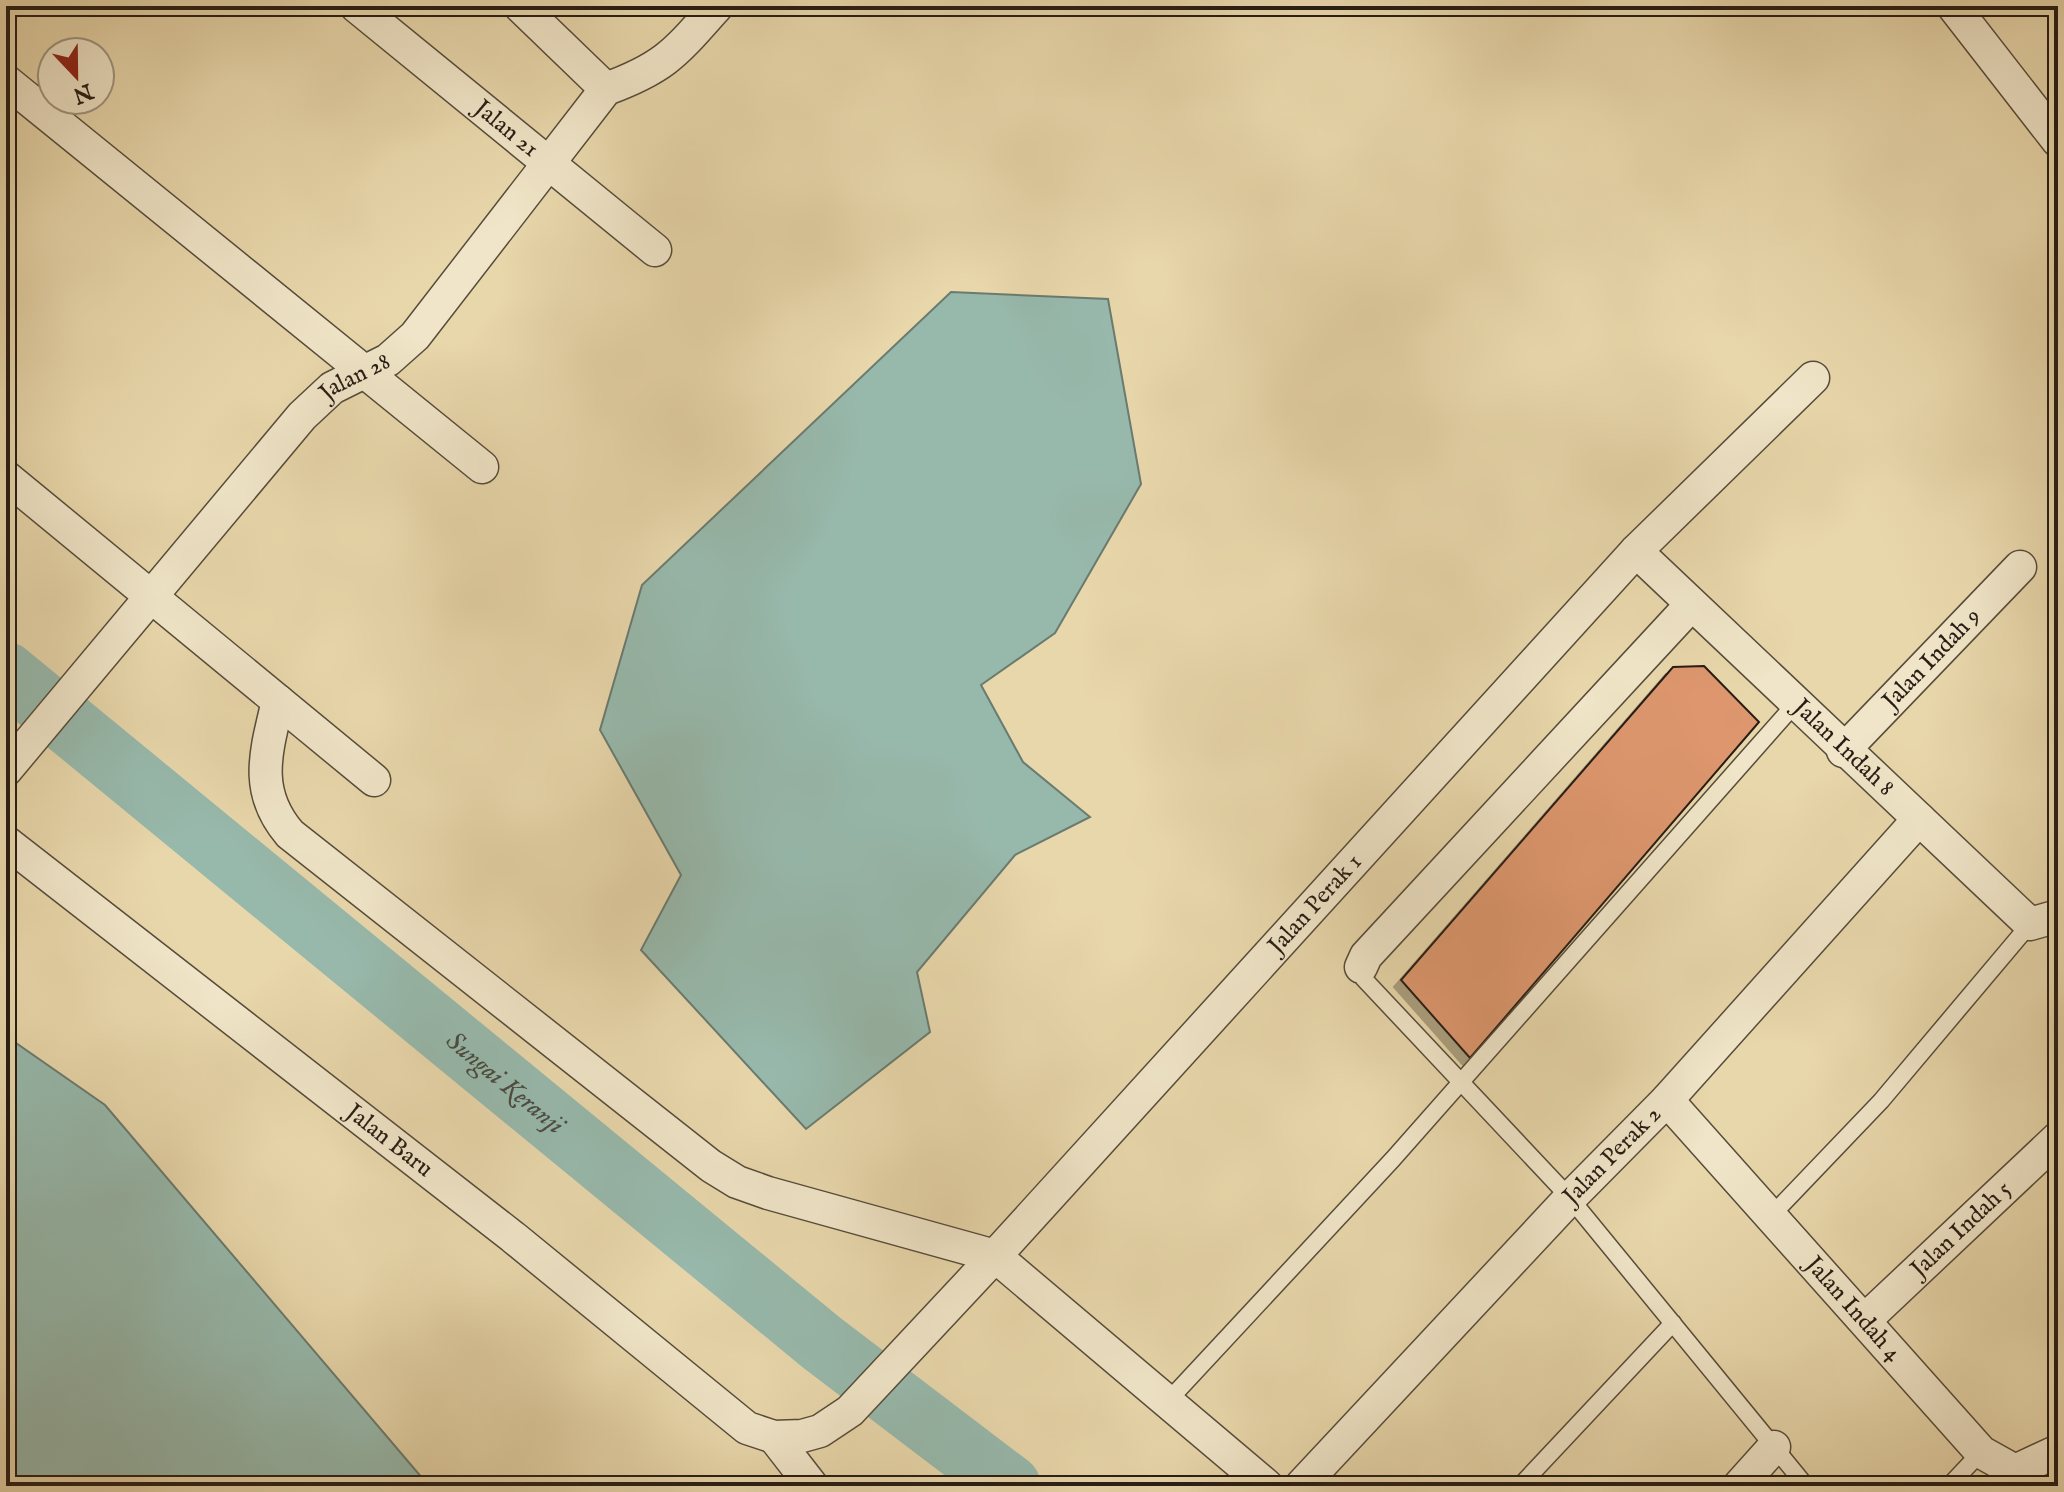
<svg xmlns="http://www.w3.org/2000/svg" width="2064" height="1492" viewBox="0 0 2064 1492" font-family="'IM FELL English',serif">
  <defs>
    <filter id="shadow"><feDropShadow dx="-7" dy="7" stdDeviation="0" flood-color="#0004"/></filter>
  </defs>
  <rect width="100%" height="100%" fill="#e8d7ab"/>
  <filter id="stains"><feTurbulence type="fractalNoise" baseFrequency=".0025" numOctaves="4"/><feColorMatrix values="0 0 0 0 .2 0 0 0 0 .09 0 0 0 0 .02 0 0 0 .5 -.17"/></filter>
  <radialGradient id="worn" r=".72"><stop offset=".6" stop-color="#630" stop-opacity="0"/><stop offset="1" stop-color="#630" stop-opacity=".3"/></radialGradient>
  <path fill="#97b9ac" stroke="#6a7b70" stroke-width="2" d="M 951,292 L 1108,299 L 1141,484 L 1055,633 L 981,685 L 1023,762 L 1090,817 L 1015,855 L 917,972 L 930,1032 L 806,1129 L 641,950 L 681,875 L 600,730 L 642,585 Z
    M 6,1036 L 105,1105 L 429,1486 L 6,1486 Z"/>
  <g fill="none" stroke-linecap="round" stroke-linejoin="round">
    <path stroke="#97b9ac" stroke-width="62" id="s1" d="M 6,673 L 822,1343 L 1010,1486"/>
  </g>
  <path fill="#dd966d" stroke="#271d15" stroke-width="2" filter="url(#shadow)" d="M 1704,666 L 1759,722 L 1470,1058 L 1401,980 L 1673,667 Z"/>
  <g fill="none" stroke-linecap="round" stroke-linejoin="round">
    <g stroke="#574c3a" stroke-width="19">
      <path id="lane" d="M 1361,967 L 1364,979 L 1570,1198 L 1806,1486
        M 1771,1216 L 1881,1101 L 2030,924
        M 1168,1401 L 1393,1159 L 1795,704
        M 1520,1486 L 1673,1323
        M 1949,1486 L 1981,1452"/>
    </g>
    <g stroke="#574c3a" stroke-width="35">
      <g id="street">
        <path id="s2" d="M 356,6 L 655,250"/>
        <path d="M 520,6 L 606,89"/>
        <path d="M 1953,6 L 2058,141"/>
        <path d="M 6,81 L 482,467"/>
        <path d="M 6,477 L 374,780"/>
        <path id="s3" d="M 1636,551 L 2030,924 L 2058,916"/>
        <path d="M 278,701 C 266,752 253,791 290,834 L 711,1166 L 737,1182 L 768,1193 L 995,1256 L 1267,1486"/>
        <path id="s4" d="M 1843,751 L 2020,567"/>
        <path id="s5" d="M 6,770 L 302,416 L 332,388 L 388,360 L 415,336 L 606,89 C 666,67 676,52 717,6"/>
        <path id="s6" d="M 6,842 L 513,1237 L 747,1428 L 774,1437 L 802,1436 L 820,1431 L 850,1411 L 995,1256 L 1636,551 L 1813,378"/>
        <path d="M 1361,967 L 1366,956 L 1691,605"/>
        <path id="s7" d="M 1667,1100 L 1981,1452 L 2015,1471 L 2058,1451"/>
        <path id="s8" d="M 1865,1320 L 2058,1138"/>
        <path d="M 774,1437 L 812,1486"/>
        <path id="s9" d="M 1301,1486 L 1570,1198 L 1667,1100 L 1919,819"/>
        <path d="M 1739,1486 L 1774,1447"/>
      </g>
    </g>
    <use href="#lane" stroke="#f0e5c8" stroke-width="16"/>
    <use href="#street" stroke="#f0e5c8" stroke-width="32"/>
  </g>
  <g text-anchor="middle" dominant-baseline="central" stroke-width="6" stroke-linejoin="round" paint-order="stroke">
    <g font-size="24" fill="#271d15" stroke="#f0e5c8">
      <text stroke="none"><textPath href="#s2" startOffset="194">Jalan 21</textPath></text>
      <text stroke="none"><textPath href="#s5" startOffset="528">Jalan 28</textPath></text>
      <text stroke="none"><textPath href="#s4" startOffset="128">Jalan Indah 9</textPath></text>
      <text stroke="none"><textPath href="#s3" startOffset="286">Jalan Indah 8</textPath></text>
      <text stroke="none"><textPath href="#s6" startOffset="1744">Jalan Perak 1</textPath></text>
      <text stroke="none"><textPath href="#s6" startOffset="486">Jalan Baru</textPath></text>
      <text stroke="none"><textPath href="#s9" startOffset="454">Jalan Perak 2</textPath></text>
      <text stroke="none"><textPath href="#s8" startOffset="132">Jalan Indah 5</textPath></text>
      <text stroke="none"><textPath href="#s7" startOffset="280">Jalan Indah 4</textPath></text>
    </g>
    <g font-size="26" font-style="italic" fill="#494c42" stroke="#f0e5c8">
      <text stroke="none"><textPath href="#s1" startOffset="646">Sungai Keranji</textPath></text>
    </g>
  </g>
  <rect width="2064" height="1492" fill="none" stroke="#e8d7ab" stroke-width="32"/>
  <rect x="8" y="8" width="2048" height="1476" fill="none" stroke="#271d15" stroke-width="4"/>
  <rect x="16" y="16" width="2032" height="1460" fill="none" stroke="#271d15" stroke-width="2"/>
  <g transform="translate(76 76) rotate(158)"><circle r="38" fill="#f0e5c8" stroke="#a09580" stroke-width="2"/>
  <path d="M0-6L14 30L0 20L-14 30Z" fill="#8f2418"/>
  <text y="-12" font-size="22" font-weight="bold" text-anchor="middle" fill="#271d15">N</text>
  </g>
  <rect width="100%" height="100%" filter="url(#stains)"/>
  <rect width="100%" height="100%" fill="url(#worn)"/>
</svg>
